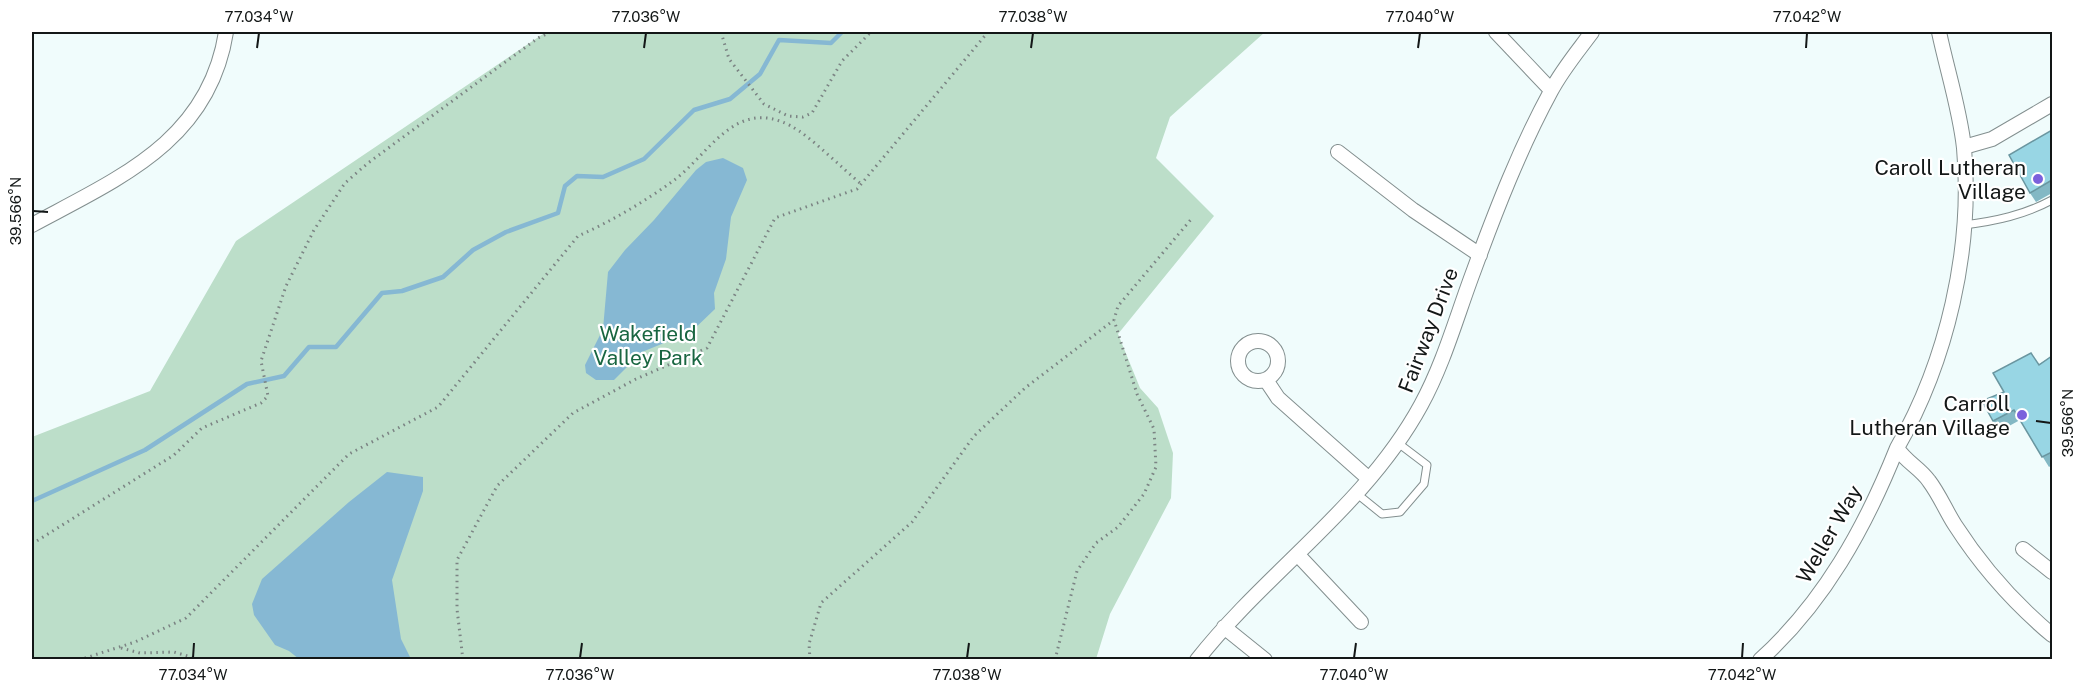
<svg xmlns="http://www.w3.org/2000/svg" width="2084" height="691" viewBox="0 0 2084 691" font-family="'Public Sans',sans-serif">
  <rect width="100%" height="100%" fill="#f0fcfc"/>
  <path fill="#bcdec9" d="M 546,32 L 1265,32 L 1170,117 L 1156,158 L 1214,216 L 1118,334 L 1140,388 L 1158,408 L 1173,453 L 1171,498 L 1110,614 L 1096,659 L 32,660 L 32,437 L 150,391 L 236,241 Z"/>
  <path fill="#86b8d3" d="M 723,158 L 743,168 L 747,180 L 731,217 L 726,259 L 714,293 L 715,309 L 691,332 L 642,352 L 614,380 L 596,380 L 586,373 L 585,365 L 603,329 L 608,272 L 625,250 L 654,220 L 696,170 L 706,162 Z
    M 387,472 L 423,477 L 423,491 L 392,580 L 401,639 L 411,659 L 299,659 L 289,651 L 275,645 L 254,615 L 252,604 L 262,579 L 349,502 Z"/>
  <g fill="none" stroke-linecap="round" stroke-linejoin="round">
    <path stroke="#86b8d3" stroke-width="4.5" d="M 32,501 L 145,450 L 247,384 L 284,376 L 309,347 L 336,347 L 382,293 L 402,291 L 443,277 L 473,250 L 506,232 L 558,213 L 565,186 L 577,176 L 603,177 L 644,159 L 694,110 L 730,99 L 760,74 L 779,40 L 831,43 L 842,32"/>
    <g stroke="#838f8f" stroke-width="9">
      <path id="lane" d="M 1964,225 C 1996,221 2024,215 2052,200
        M 1356,493 L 1382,514 L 1400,512 L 1424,484 L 1427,465 L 1398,443"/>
    </g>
    <g stroke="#838f8f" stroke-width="16">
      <path id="street" d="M 1496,32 L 1551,90
        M 1939,32 C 1947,70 1960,110 1964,148 C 1973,249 1947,361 1897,448 C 1906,462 1920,468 1929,481 C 1939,494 1946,511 1955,525 C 1982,567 2014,603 2052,635
        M 1964,147 L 1992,139 L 2052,104
        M 1338,152 L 1413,210 L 1480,255
        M 32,225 C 119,178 209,141 226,32
        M1238 361a20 20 0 1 1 40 0a20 20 0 1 1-40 0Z
        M 1266,380 L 1278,398 L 1369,479
        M 2023,549 L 2052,572
        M 1298,555 L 1361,622
        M 1224,627 L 1265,660
        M 1197,660 C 1267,571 1366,506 1421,405 C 1444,363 1457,315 1474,270 C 1496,210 1520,148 1551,91 C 1562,70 1578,51 1592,32
        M 1760,660 C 1824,602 1865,528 1897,448"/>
    </g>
    <path stroke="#7b8383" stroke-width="3" stroke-dasharray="1.5 4.5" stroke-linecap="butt" d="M 721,32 L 729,59 L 764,104 L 788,116 L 803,117 L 812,113 L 842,61 L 871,32
      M 32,544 L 174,455 L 202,428 L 261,403 L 268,396 L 261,361 L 286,286 L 314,230 L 345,183 L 368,163 L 538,38 L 551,32
      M 121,648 L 140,653 L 174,652 L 201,660
      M 79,660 L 135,642 L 186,618 L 349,454 L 438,407 L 578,236 C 610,222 644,202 673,181 C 709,155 735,96 791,126 C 810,136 842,168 861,184
      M 463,660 L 457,609 L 457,560 L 497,486 L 573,413 L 636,379 L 707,348 L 775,218 L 857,189 L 988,32
      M 810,660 L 809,644 L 821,603 L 912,522 L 974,436 L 1025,388 L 1114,320
      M 1055,660 L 1077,571 L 1096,543 L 1118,527 L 1144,494 L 1156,467 L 1154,429 L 1137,394 L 1114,320 L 1118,306 L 1193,217"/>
    <use href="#lane" stroke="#fff" stroke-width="7"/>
    <use href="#street" stroke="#fff" stroke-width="14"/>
  </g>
  <path fill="#83b8c4" d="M 2052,130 L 2052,193 L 2036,202 L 2030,193 Z
    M 2052,356 L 2052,465 L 2049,467 L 2020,420 L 2000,431 L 1993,421 L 2004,392 L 2039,364 Z"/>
  <path fill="#98d6e4" stroke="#6a96a0" stroke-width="1.5" d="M 2052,130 L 2052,180 L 2030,193 L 2009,155 Z
    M 2031,353 L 2039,365 L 2052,356 L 2052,452 L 2042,457 L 2014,410 L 1993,421 L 1982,401 L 2004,392 L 1993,373 Z"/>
  <path fill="none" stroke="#131717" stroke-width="2" d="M 257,48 L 259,33M 644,48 L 646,33M 1031,48 L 1033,33M 1418,48 L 1420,33M 1806,48 L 1807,33M 33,211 L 48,212M 2036,421 L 2051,423M 193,658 L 194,643M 580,658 L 582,643M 967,658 L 969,643M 1354,658 L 1356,643M 1742,658 L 1743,643"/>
  <g fill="#7b61dc" stroke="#fff" stroke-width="2">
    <circle cx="2038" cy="179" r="6"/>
    <circle cx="2022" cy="415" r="6"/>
  </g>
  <g text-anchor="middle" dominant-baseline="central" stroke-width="4.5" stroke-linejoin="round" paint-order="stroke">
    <g font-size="21" fill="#131717" stroke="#fff" text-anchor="end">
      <text x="2026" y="167">Caroll Lutheran<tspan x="2026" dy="24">Village</tspan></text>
      <text x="2010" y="403">Carroll<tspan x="2010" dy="24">Lutheran Village</tspan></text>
    </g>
    <g font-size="21" fill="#131717" stroke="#fff">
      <text transform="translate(1428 330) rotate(-69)">Fairway Drive</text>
      <text transform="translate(1829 534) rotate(-60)">Weller Way</text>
    </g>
    <g font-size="21" fill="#196641" stroke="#fff">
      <text x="648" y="333">Wakefield<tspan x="648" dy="24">Valley Park</tspan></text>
    </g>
  </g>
  <rect width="2084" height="691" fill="none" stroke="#ffffff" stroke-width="66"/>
  <rect x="33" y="33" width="2018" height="625" fill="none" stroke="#131717" stroke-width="2"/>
  <g font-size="15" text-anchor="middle" fill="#131717">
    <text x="259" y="22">77.034°W</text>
    <text x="646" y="22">77.036°W</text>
    <text x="1033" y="22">77.038°W</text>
    <text x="1420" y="22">77.040°W</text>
    <text x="1807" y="22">77.042°W</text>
    <text transform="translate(16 211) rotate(-90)" y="5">39.566°N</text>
    <text transform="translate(2068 423) rotate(-90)" y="5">39.566°N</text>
    <text x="193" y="680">77.034°W</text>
    <text x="580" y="680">77.036°W</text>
    <text x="967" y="680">77.038°W</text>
    <text x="1354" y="680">77.040°W</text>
    <text x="1742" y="680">77.042°W</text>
  </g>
</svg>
